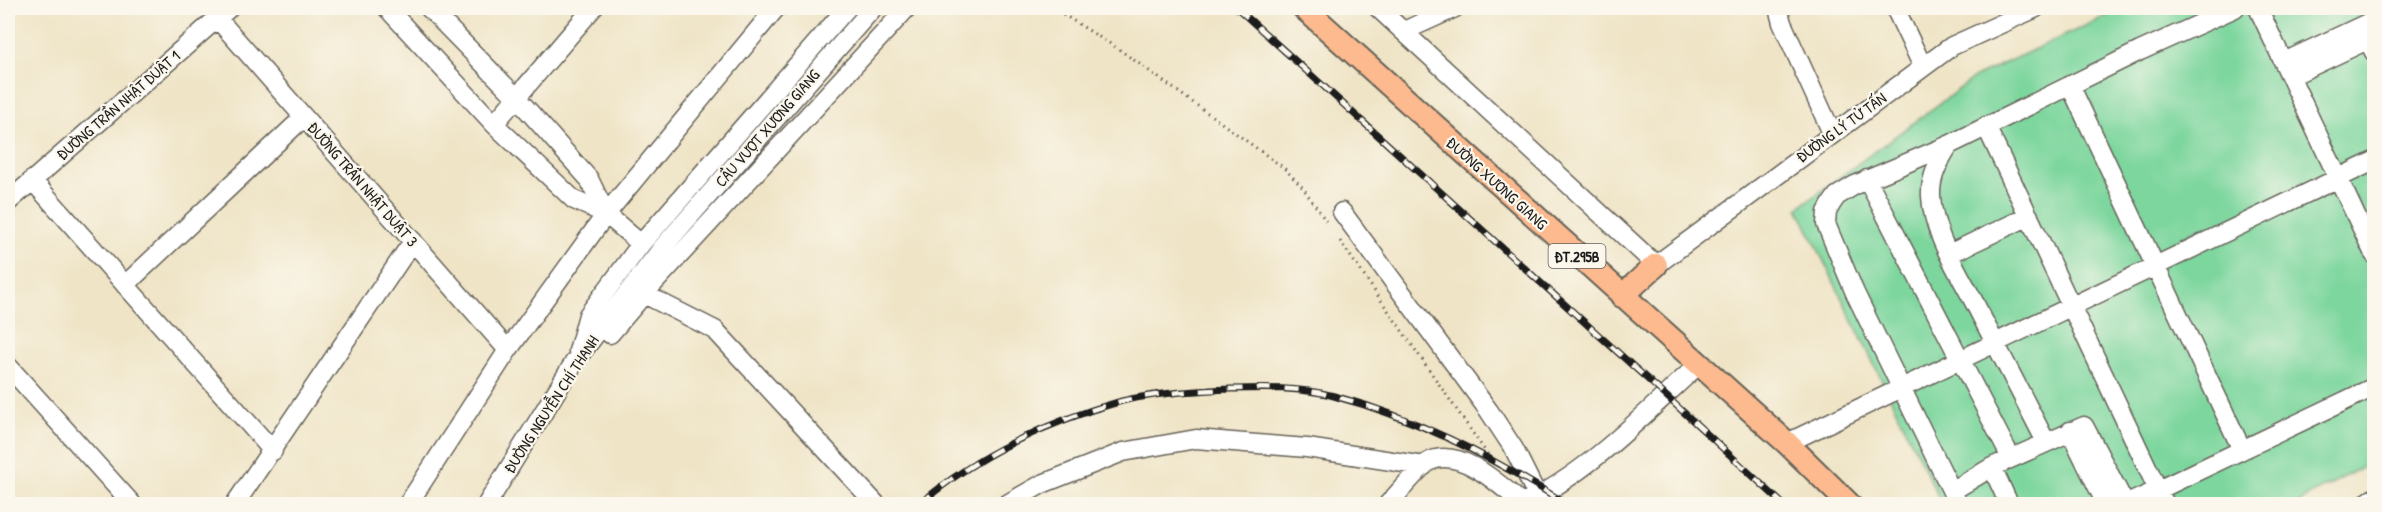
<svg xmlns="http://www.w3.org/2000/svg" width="2382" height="512" viewBox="0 0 2382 512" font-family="'Patrick Hand',sans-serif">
  <rect width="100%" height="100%" fill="#fbf7ec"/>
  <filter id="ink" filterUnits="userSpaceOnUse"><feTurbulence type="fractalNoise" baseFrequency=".0167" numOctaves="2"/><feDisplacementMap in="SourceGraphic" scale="12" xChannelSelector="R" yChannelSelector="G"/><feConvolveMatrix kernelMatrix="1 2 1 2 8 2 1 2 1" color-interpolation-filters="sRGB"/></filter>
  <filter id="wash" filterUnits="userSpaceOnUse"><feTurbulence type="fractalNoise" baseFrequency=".008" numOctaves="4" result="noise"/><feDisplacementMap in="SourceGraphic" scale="24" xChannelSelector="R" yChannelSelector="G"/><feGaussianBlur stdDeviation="1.35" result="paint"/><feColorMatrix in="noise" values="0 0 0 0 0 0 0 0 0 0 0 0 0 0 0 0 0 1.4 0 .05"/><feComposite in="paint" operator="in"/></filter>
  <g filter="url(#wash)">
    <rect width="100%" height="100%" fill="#efe4c6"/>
    <path fill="#7cd69d" stroke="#4c795c" stroke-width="1.5" d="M 2124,8 L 2374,8 L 2374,461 L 2306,497 L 2299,504 L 1942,504 L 1798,208 L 1977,76 Z"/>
  </g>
  <g filter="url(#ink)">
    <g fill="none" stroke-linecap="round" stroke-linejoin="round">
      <g stroke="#666258" stroke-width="21">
        <path id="minor" d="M 387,8 L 494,124 L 574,200 L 606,214 L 641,244
          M 429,8 L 516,97 L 589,179 L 606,214
          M 1378,8 L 1656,265 L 1952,46 L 2036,8
          M 1778,8 L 1782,23 L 1832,133
          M 1895,8 L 1923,67
          M 2258,8 L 2374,254
          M 217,18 L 508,350
          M 1404,31 L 1455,8
          M 2284,62 L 2374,20
          M 2291,76 L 2361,43 L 2369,42 L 2374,52
          M 2070,85 L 2242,450
          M 494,124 L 593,8
          M 1986,126 L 2158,490 L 2127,504
          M 1949,145 C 1939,161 1930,177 1931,196 C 1933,234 1957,269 1974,302 C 1998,349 2022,396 2046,442
          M 1867,179 L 2011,458
          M 32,180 L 273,451
          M 8,202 L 229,8
          M 1342,212 L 1489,411 L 1514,449 L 1538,497 L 1545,504
          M 1949,254 L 2029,216
          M 125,285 L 304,117
          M 644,294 L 715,330 L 876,504
          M 610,334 L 644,294 L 907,8
          M 578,351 L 588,315 L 641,244 L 847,8
          M 8,366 L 132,504
          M 2070,431 L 2106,504
          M 1787,443 L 2374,161
          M 1992,467 L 2009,504
          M 1952,491 L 1992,467 L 2084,426 L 2125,504
          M 235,504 L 413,241
          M 408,504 L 508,350 L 606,214 L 776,8
          M 487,504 L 575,361 L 662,248 L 873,8
          M 1007,504 L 1042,484 L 1123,452 L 1196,439 L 1307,448 L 1424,466
          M 1388,504 C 1397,495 1421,465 1430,461 C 1461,447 1501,486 1523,504
          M 1523,504 C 1590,472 1644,414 1699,364
          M 1958,504 L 1855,293 L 1826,224 L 1827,212 L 1832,203 L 1837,196 L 1855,185 L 1949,145 L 2140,51 L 2235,8
          M 2165,504 L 2158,490 L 2374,387
          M 2365,504 L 2374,498"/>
      </g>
      <g stroke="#666258" stroke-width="26">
        <path id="major" d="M 1304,8 L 1787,443 L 1849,504
          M 1622,296 L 1656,265"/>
      </g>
      <path stroke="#666258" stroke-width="3" stroke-dasharray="1.5 4.5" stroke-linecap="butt" d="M 1053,8 L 1120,50 L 1284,168 L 1303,188 L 1326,221
        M 1340,241 L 1488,455"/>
      <use href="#minor" stroke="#fff" stroke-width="18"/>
      <use href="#major" stroke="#fcba8e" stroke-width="22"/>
      <g stroke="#1c1c1c" stroke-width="7">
        <path id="rail" d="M 1237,8 L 1665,395 L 1783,504
          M 920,504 C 976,455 1049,421 1122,401 C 1155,393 1196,391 1230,389 C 1264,388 1301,387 1334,396 C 1414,417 1487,455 1557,498 L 1565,504"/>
      </g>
      <use href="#rail" stroke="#fbf7ec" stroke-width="4.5" stroke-dasharray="14" stroke-linecap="butt"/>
    </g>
  </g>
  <g text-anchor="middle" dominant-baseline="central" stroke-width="4.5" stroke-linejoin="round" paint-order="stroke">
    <rect fill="#fbf7ec" stroke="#5f5e5a" stroke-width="1.5" x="1548.5" y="244" width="57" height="24" rx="4.5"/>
    <g font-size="15" font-weight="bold" fill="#1c1c1c">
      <text x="1577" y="256">ĐT.295B</text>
    </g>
    <g font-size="16" fill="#1c1c1c" stroke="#fbf7ec">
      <text transform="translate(118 105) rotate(-41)">ĐƯỜNG TRẦN NHẬT DUẬT 1</text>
      <text transform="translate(1841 127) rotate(-36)">ĐƯỜNG LÝ TỬ TẤN</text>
      <text transform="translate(767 128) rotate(-49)">CẦU VƯỢT XƯƠNG GIANG</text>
      <text transform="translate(1497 183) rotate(42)">ĐƯỜNG XƯƠNG GIANG</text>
      <text transform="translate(363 184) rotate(49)">ĐƯỜNG TRẦN NHẬT DUẬT 3</text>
      <text transform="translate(551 404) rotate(-57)">ĐƯỜNG NGUYỄN CHÍ THANH</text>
    </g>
  </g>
  <rect width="2382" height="512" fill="none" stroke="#fbf7ec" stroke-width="30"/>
</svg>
